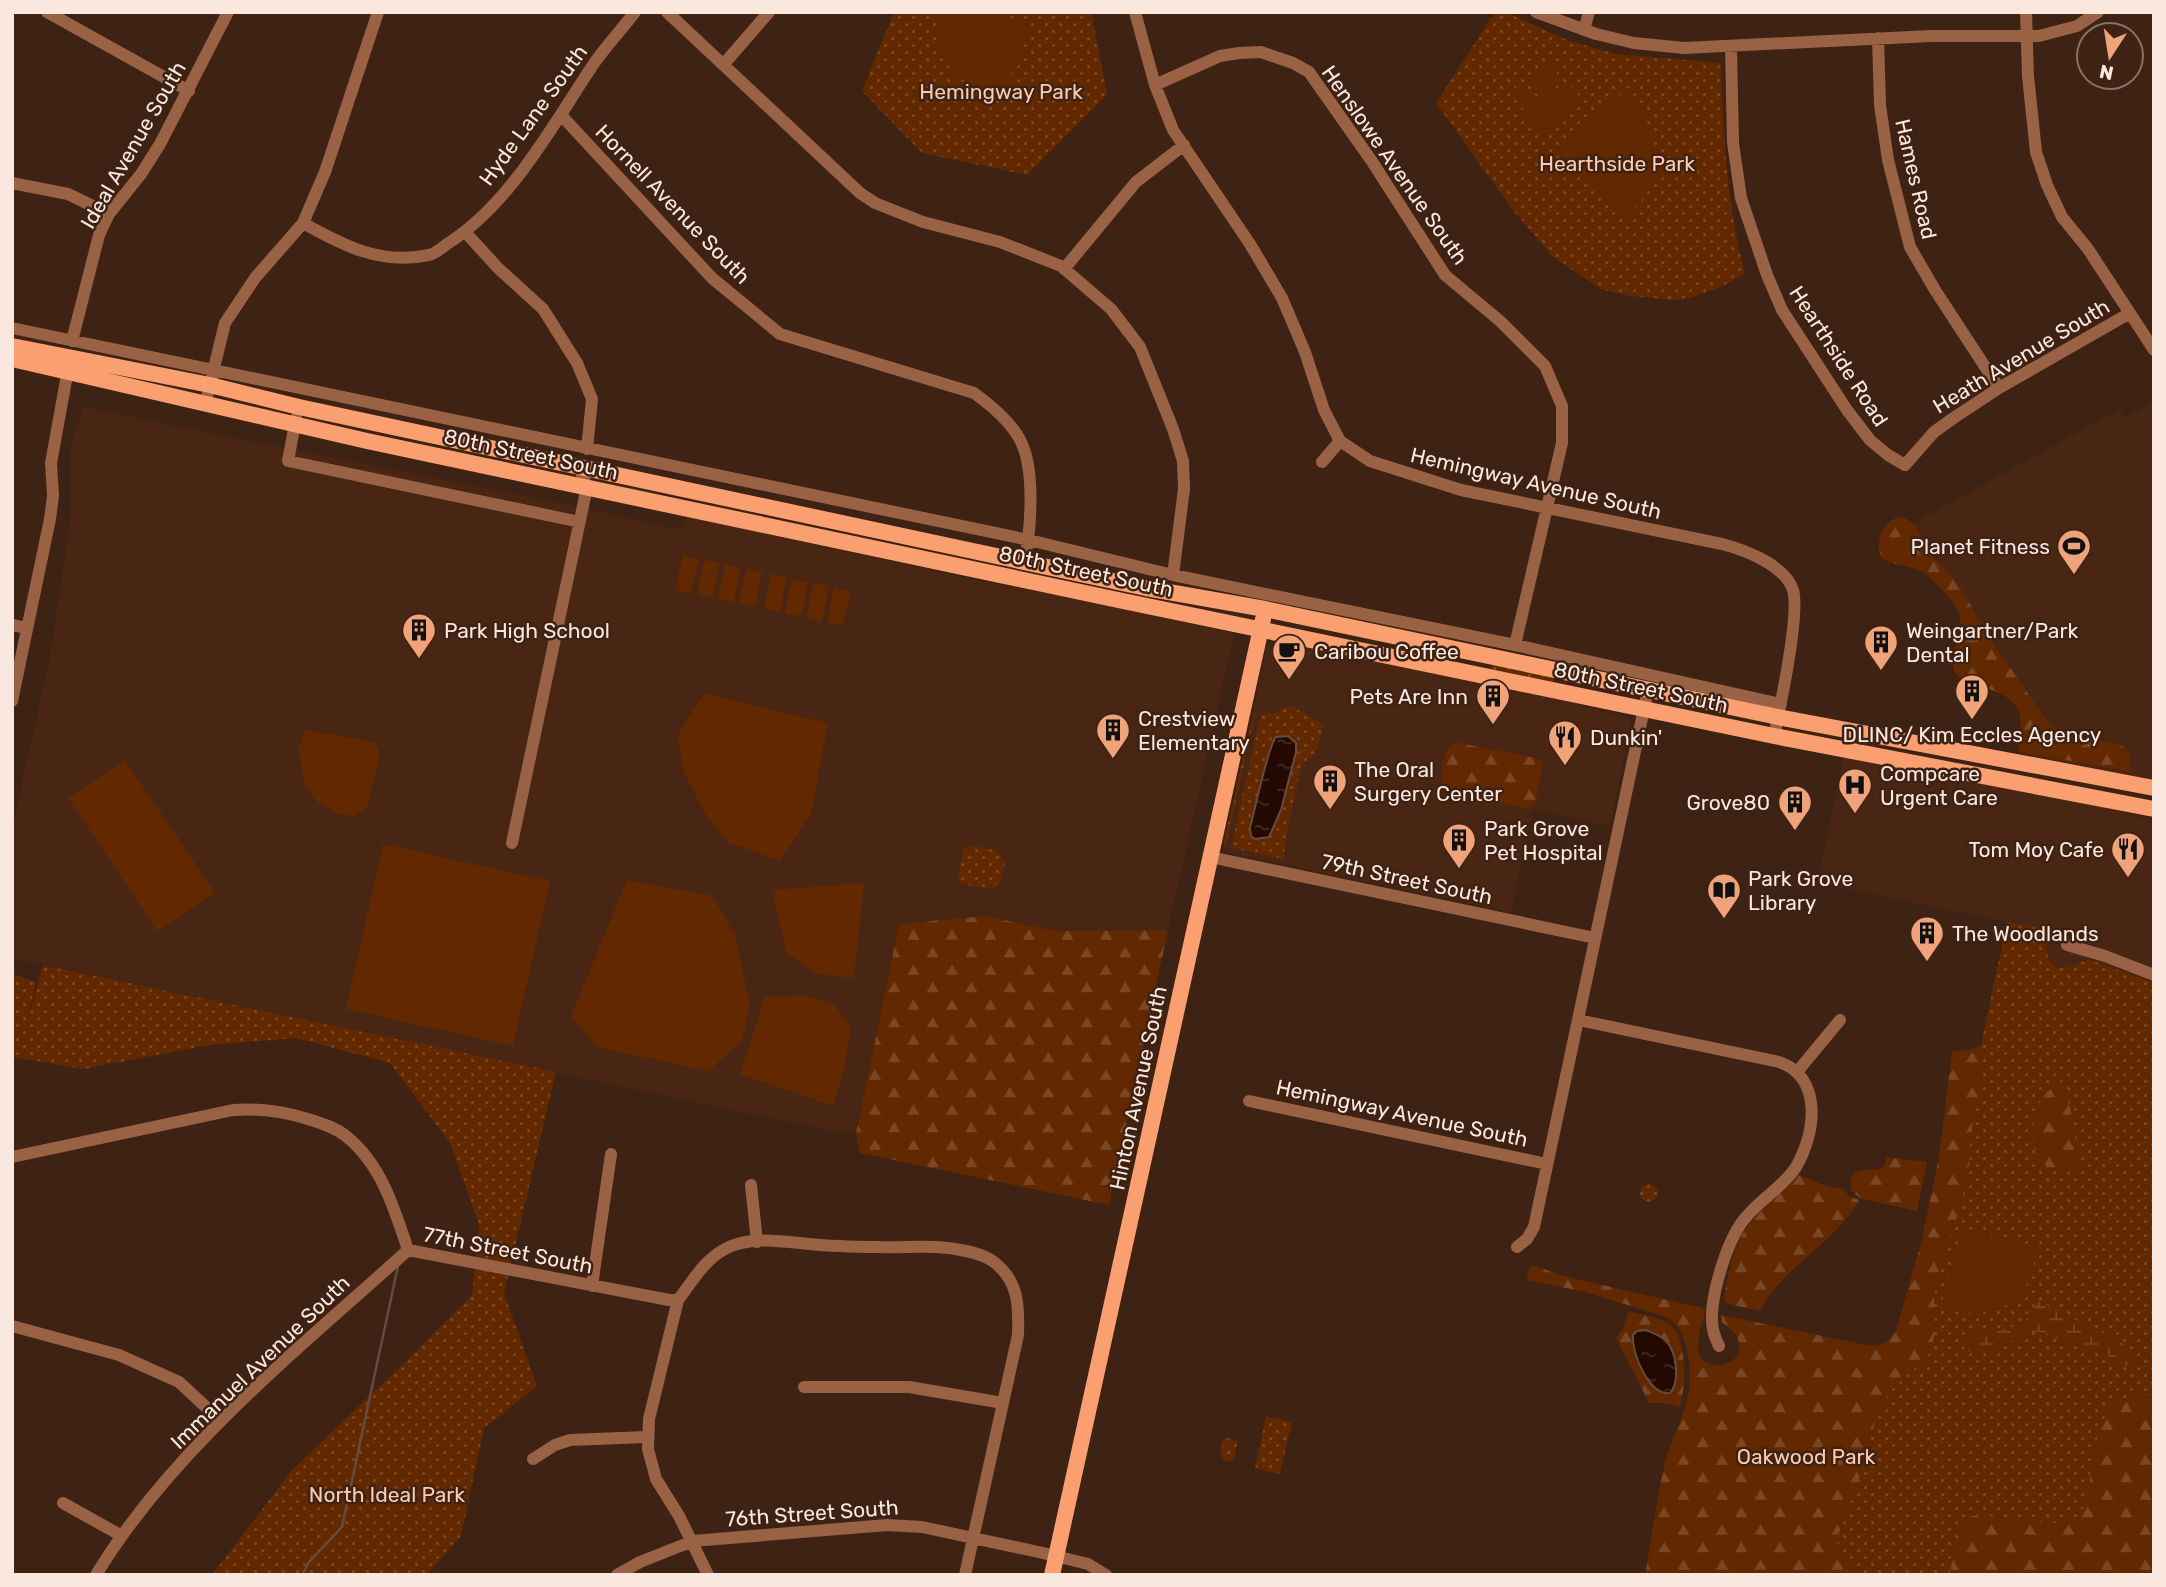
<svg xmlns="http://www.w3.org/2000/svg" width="2166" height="1587" viewBox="0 0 2166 1587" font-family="Rubik,sans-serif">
  <defs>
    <pattern id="green-dots" width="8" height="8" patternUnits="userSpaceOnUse" patternTransform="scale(1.75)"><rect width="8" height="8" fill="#622800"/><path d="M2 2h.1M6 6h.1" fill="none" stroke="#794725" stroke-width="1.8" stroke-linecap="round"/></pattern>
    <pattern id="forest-firs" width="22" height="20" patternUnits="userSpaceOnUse" patternTransform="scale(1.75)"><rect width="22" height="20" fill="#622800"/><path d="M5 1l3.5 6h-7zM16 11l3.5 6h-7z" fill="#794725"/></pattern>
    <pattern id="wetland-marsh" width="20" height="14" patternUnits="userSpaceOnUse" patternTransform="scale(1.75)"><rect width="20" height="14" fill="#622800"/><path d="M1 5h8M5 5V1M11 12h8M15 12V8" fill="none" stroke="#794725"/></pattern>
    <pattern id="water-ripples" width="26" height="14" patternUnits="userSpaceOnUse" patternTransform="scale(1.75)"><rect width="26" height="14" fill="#230900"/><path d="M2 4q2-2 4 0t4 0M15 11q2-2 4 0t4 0" fill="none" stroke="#442d25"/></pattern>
  </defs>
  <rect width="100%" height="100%" fill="#3e2213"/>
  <path fill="#492613" d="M 2154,401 L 2154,782 L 2018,756 L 2025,719 L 1910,525 L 2120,409 L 2125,418 Z
    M 83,407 L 574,506 L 682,530 L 687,516 L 957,576 L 1137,611 L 1234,634 L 1168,930 L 1055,931 L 985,916 L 899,924 L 856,1134 L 831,1131 L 12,958 L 12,828 L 49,662 L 71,515 L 71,447 Z
    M 1274,638 L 1560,697 L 1588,708 L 1626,716 L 1631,726 L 1610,826 L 1533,810 L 1511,912 L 1230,853 L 1224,847 L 1224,842 L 1267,647 Z
    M 1844,755 L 2086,802 L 2154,821 L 2154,983 L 2091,960 L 2085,960 L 2072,968 L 2058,966 L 2050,960 L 2046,949 L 2047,940 L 2052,931 L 1817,883 Z"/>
  <path fill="url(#green-dots)" d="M 894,12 L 1083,12 L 1092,15 L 1107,95 L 1027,175 L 922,153 L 862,91 Z
    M 1495,12 L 1505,12 L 1570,41 L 1616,54 L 1721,63 C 1723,134 1727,206 1745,274 L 1719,288 L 1692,297 L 1673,300 L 1630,296 L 1601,289 L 1552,256 L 1512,209 L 1436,103 Z
    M 1492,664 L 1554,677 L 1553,684 L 1490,671 Z
    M 1292,705 C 1301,715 1316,716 1323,727 L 1317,750 L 1303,765 L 1300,773 L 1285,840 L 1284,859 L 1231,848 L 1261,713 L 1273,714 Z
    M 1254,712 L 1256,712 L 1225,849 L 1224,842 Z
    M 970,845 L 996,850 L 1005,862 L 1000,883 L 992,889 L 962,884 L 958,878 L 964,848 Z
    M 2007,922 L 2053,931 C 2048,938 2045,944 2047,953 C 2056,982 2078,959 2091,960 L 2154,983 L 2154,1447 L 2105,1549 L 1959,1575 L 1659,1575 L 1704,1361 C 1722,1373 1749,1359 1737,1336 C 1733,1329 1725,1326 1720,1320 L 1915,1357 Z
    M 43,965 L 556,1072 L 504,1293 L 537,1386 L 484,1428 L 461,1536 L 427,1575 L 212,1575 L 292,1470 L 402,1365 L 472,1295 L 479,1225 L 450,1143 L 390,1063 L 296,1038 L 209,1045 L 84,1069 L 12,1057 L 12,974 L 36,982 L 25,1030 Z
    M1640 1193a9 9 0 1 1 18 0a9 9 0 1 1-18 0Z
    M 1266,1416 L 1292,1422 L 1280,1474 L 1255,1468 Z
    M 1224,1437 L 1238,1441 L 1234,1459 L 1226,1462 L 1220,1454 Z"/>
  <path fill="url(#forest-firs)" fill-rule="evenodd" d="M 1899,517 L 1907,519 L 1915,525 L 1929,553 L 1958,584 L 1994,644 L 2049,724 L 2065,733 L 2123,746 L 2129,755 L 2130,772 L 2018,751 C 2026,703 2017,699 1976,684 C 1970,682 1961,680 1957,675 C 1944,660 1967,629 1958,611 C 1951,598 1930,574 1916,569 C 1904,564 1891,566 1881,557 C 1875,541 1882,522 1899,517 Z
    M 1454,742 L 1540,759 L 1542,766 L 1535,805 L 1527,809 L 1444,791 C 1437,779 1443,750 1454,742 Z
    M 985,916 L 1055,931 L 1168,930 L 1109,1205 L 860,1153 L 856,1134 L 899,924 Z
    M 1983,1046 L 1979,1097 L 1970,1135 L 1970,1162 L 1961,1204 L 1939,1270 L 1934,1298 L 1935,1331 L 1932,1348 L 1925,1361 L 1897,1382 L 1879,1408 L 1859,1478 L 1837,1539 L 1838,1553 L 1859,1567 L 1863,1575 L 1645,1575 C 1652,1538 1656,1499 1665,1463 C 1671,1440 1684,1417 1688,1396 C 1693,1373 1689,1330 1667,1317 L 1585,1292 L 1527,1280 L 1528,1270 L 1533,1265 L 1560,1275 L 1706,1309 C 1703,1321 1697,1335 1698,1348 C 1700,1378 1751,1367 1737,1337 C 1734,1330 1727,1327 1722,1322 L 1721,1315 L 1871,1346 C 1883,1345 1889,1341 1896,1331 L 1921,1243 L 1939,1157 L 1952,1051 L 1966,1050 Z
    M 2063,1081 L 2074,1124 L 2079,1170 C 2031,1182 2023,1132 2042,1099 C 2046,1091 2055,1086 2063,1081 Z
    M 1886,1157 L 1927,1162 L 1917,1211 L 1860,1198 L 1851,1191 C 1847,1165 1865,1172 1881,1169 L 1885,1165 Z
    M 1799,1175 L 1828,1187 L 1842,1188 L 1849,1196 L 1859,1200 C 1835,1244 1783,1266 1760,1311 L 1729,1304 L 1725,1302 L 1724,1297 C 1729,1271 1733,1242 1752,1221 C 1766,1204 1784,1191 1799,1175 Z
    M 1628,1311 C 1640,1315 1655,1316 1667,1322 C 1688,1333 1686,1388 1680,1407 L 1665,1403 L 1649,1403 L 1616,1338 L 1623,1329 ZM 1633,1335 L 1673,1354 L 1676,1381 L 1670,1393 L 1662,1393 C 1646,1384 1631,1353 1633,1335 Z
    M 2154,1394 L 2154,1575 L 1949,1575 L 1962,1526 L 1972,1516 C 2000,1511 2050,1531 2073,1519 C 2083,1514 2086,1503 2088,1492 C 2092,1470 2096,1421 2113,1406 C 2125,1396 2140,1395 2154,1394 Z"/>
  <path fill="url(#wetland-marsh)" d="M 2040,1301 C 2047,1304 2051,1310 2058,1313 C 2081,1323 2121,1333 2134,1357 L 2132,1364 C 2119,1370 2115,1359 2104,1353 C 2089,1346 2072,1348 2057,1339 C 2052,1337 2048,1333 2042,1332 C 2018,1328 1984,1372 1961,1344 L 1961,1338 L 1965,1335 C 1991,1328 2026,1335 2035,1304 Z"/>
  <path fill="#622800" d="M 941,12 L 994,12 L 1030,25 L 1005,92 L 984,92 L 954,75 L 940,50 L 939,18 Z
    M 1549,62 L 1562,80 L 1540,98 L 1526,80 Z
    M 1567,81 L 1583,101 L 1540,134 L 1524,114 Z
    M 1522,83 L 1535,101 L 1524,110 L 1510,92 Z
    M 1628,88 C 1646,112 1653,135 1652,164 C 1651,173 1651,184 1647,192 C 1643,200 1632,209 1626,217 L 1556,148 Z
    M 683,555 L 699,559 L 691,593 L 675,590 Z
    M 704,560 L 720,563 L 713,598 L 697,594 Z
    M 725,564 L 741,568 L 734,602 L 718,599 Z
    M 746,569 L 762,572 L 755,607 L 739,603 Z
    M 771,574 L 787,577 L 780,612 L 764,609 Z
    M 792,579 L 808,582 L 801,616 L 785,613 Z
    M 813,583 L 829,586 L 822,621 L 806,618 Z
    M 834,588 L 851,591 L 843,625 L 827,622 Z
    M 704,693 L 828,723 L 811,814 L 780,861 L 728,842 L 704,812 L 683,770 L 678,735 Z
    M 305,730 L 375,742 L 380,753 L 368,807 L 355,816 L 339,814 L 315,800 L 304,784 L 298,747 Z
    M 125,760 L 215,893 L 157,931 L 68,798 Z
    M 383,844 L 550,881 L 513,1046 L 346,1009 Z
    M 627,880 L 713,896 L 735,936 L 750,1004 L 742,1042 L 708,1071 L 597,1047 L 571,1016 Z
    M 864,883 L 854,978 L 816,974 L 786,952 L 772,890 Z
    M 808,996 L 835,1005 L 851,1028 L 844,1072 L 833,1106 L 740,1074 L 765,997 Z
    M 1967,1229 L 2035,1246 C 2036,1305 1991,1323 1940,1308 L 1963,1231 Z"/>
  <path fill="url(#water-ripples)" stroke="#644c42" stroke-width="2" d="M 1288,736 L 1296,743 L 1296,752 L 1281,810 L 1269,837 L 1255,839 L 1251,836 L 1250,828 C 1254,813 1269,743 1276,737 Z
    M 1646,1330 C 1653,1333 1660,1335 1666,1341 C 1677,1352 1680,1382 1670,1393 C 1649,1396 1631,1352 1633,1335 L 1637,1331 Z"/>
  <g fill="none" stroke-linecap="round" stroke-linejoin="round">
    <path stroke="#644c42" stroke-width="2.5" d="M 302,1575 L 309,1562 L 342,1527 L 398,1266"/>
    <path stroke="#996245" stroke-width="12" d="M 47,12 L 189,91
      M 667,12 L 860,193 L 875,203 L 923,222 L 1000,242 L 1061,266 L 1111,309 L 1140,347 L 1173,429 L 1183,461 L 1184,489 L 1173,575
      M 1135,12 L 1155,85 L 1173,130 L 1250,244 L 1282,298 L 1305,352 L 1324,410 L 1340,441 L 1370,461 L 1461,490 L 1722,544 C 1745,550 1785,565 1793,590 C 1800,614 1780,708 1774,736
      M 1536,12 L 1596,34 L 1634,43 L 1684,48 L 1931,36 L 2039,36 L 2077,26 L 2098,12
      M 2026,12 L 2028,76 L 2036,152 L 2047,185 L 2062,217 L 2088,249 L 2154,350
      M 1584,30 L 1589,12
      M 1878,38 L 1880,105 L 1888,160 L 1910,247 L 1935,290 L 1999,388
      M 1731,47 L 1733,143 L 1741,198 L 1767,275 L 1782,310 L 1847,410 L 1870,440 L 1888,455 L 1905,465 L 1934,432 L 1955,417 L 1999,388 L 2130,313
      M 723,65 L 769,12
      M 1155,85 L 1220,56 L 1239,53 L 1261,52 L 1293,63 L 1309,72 L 1371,160 L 1445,275 L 1500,321 L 1545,366 L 1562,406 L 1562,443 L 1515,645
      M 561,115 L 712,278 L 780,334 L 974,393 C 992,406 1013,423 1022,444 C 1035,473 1031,532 1024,562
      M 12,183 L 68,194 L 109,214
      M 303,223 C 344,246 380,265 429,255 C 436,253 442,248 447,244 C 511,204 553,124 595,62 C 607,45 622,29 635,12
      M 466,233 L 498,268 L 543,309 L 577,363 L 592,399 L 587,449
      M 1064,269 L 1136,182 L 1184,145
      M 12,328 L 1029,540 L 1173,575 L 1515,645 L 1781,704
      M 72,341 L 99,235 L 109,214 L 141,174 L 160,144 L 228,12
      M 205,405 L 225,323 L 255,278 L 303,223 L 325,172 L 378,12
      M 296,418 L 288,461 L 580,522
      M 1322,462 L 1340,441
      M 12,625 L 27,628
      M 12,701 L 50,519 L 53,496 L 51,463 L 69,364
      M 512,843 L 587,487 L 579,467
      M 1210,857 L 1595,938
      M 2067,945 L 2105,956 L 2154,975
      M 1578,1020 L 1779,1062 C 1823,1077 1816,1133 1796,1167 C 1784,1186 1762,1198 1747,1216 C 1728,1236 1711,1293 1712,1321 C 1712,1330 1715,1338 1719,1346
      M 1797,1072 L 1840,1020
      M 1249,1101 L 1547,1164
      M 12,1157 L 233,1110 C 260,1108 282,1111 308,1119 C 321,1123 337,1128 347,1137 C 381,1164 395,1210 408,1250 L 669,1300 L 678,1300 C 692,1282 704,1260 725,1249 C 753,1234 790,1243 820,1245 C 840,1246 859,1247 879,1247 C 902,1248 925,1245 948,1248 C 963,1250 982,1253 994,1262 C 1019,1281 1019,1307 1018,1335 L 965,1575
      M 751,1185 L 757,1242
      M 1517,1247 L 1527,1239 L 1534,1227 L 1648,690
      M 592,1286 L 611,1154
      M 678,1300 L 649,1419 L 648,1449 L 656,1479 L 679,1516 L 708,1575
      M 12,1326 L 119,1355 L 179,1382 L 221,1421
      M 804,1387 L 909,1387 L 1003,1403
      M 533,1459 L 555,1445 L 570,1440 L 647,1437
      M 63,1503 L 122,1536
      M 96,1575 C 173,1448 299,1349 408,1250
      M 617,1575 L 640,1562 L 693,1541 L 887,1525 L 922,1527 L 1043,1553 L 1088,1564 L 1106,1575"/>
    <path stroke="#fa9f6f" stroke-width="16" d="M 12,346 L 210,385 L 299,407 L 1146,588 L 1265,609 L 1778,717 L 2154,788
      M 12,359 L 367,441 L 1123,601 L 1774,736 L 2154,809
      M 1052,1575 L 1263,619"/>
  </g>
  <defs>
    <g id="stadium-pin" transform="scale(1.75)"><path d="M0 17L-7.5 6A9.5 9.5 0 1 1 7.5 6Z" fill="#f0a279" stroke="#3e2213"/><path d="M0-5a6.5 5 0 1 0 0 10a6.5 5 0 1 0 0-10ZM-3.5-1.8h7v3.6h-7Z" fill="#111"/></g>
    <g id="building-pin" transform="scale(1.75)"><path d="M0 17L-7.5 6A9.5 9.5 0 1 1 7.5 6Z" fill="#f0a279" stroke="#3e2213"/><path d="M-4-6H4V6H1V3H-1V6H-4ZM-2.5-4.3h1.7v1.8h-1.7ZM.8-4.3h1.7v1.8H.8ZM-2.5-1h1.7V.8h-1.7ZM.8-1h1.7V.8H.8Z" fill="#111"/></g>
    <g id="cafe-pin" transform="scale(1.75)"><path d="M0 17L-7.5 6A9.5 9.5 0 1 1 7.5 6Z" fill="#f0a279" stroke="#3e2213"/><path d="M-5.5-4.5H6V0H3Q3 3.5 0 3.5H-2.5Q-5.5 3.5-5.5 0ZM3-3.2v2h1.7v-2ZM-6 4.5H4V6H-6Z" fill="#111"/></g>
    <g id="restaurant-pin" transform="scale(1.75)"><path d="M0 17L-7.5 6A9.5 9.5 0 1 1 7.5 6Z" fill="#f0a279" stroke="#3e2213"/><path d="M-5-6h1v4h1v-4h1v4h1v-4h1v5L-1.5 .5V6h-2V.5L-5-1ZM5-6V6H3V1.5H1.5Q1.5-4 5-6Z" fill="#111"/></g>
    <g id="hospital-pin" transform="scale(1.75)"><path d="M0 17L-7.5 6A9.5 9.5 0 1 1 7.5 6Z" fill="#f0a279" stroke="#3e2213"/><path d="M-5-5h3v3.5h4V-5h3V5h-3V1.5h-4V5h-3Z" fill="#111"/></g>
    <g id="library-pin" transform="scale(1.75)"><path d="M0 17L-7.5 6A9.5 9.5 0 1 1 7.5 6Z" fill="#f0a279" stroke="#3e2213"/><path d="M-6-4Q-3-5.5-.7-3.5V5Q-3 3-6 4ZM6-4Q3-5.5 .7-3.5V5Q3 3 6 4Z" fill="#111"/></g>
  </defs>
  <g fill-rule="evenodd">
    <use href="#stadium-pin" x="2074" y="546"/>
    <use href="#building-pin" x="419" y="630"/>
    <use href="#building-pin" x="1881" y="642"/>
    <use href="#cafe-pin" x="1289" y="651"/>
    <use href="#building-pin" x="1972" y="691"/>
    <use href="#building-pin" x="1493" y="696"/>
    <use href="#building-pin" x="1113" y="730"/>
    <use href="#restaurant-pin" x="1565" y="737"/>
    <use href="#building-pin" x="1330" y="781"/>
    <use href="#hospital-pin" x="1855" y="785"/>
    <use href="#building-pin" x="1795" y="802"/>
    <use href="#building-pin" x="1459" y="840"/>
    <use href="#restaurant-pin" x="2128" y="849"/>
    <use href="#library-pin" x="1724" y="890"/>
    <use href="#building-pin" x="1927" y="933"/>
  </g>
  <g text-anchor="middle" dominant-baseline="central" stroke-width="5" stroke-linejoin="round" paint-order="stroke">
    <g font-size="21" fill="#facbb4" stroke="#3e2213">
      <text x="1001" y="91">Hemingway Park</text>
      <text x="1617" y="163">Hearthside Park</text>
      <text x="1806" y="1456">Oakwood Park</text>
      <text x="387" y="1494">North Ideal Park</text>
    </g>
    <g font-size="21" fill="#fae7dd" stroke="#3e2213">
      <text transform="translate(533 115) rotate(-54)">Hyde Lane South</text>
      <text transform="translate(133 145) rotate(-60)">Ideal Avenue South</text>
      <text transform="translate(1395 165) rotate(55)">Henslowe Avenue South</text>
      <text transform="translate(1916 179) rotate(77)">Hames Road</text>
      <text transform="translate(673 204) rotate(46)">Hornell Avenue South</text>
      <text transform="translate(1839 356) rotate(57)">Hearthside Road</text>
      <text transform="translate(2021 356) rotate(-31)">Heath Avenue South</text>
      <text transform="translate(531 454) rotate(12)">80th Street South</text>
      <text transform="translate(1536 483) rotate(13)">Hemingway Avenue South</text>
      <text transform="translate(1086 571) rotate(12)">80th Street South</text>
      <text transform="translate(1641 687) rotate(12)">80th Street South</text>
      <text transform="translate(1407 879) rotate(12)">79th Street South</text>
      <text transform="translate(1138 1088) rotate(-78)">Hinton Avenue South</text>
      <text transform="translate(1402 1113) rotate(12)">Hemingway Avenue South</text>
      <text transform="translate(508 1250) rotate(11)">77th Street South</text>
      <text transform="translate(260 1362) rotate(-44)">Immanuel Avenue South</text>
      <text transform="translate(812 1513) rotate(-4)">76th Street South</text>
    </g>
    <g font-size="21" fill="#fae7dd" stroke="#3e2213" text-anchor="start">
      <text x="2050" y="546" text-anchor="end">Planet Fitness</text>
      <text x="444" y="630">Park High School</text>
      <text x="1906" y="630">Weingartner/Park<tspan x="1906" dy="24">Dental</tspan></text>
      <text x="1314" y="651">Caribou Coffee</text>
      <text x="1468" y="696" text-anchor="end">Pets Are Inn</text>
      <text x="1138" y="718">Crestview<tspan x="1138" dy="24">Elementary</tspan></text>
      <text x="1972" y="734" text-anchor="middle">DLINC/ Kim Eccles Agency</text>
      <text x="1590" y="737">Dunkin'</text>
      <text x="1354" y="769">The Oral<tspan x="1354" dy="24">Surgery Center</tspan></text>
      <text x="1880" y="773">Compcare<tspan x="1880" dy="24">Urgent Care</tspan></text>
      <text x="1770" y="802" text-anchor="end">Grove80</text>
      <text x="1484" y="828">Park Grove<tspan x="1484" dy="24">Pet Hospital</tspan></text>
      <text x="2104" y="849" text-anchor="end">Tom Moy Cafe</text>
      <text x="1748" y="878">Park Grove<tspan x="1748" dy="24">Library</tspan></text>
      <text x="1952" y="933">The Woodlands</text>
    </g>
  </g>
  <rect width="2166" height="1587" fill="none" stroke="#fae7dd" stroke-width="28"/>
  <g transform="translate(2110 56) rotate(192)"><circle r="33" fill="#3e2213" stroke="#897164" stroke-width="2"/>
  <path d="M0-5L12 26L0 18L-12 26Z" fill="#f0a279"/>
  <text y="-10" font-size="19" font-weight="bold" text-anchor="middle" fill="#fae7dd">N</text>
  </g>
</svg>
